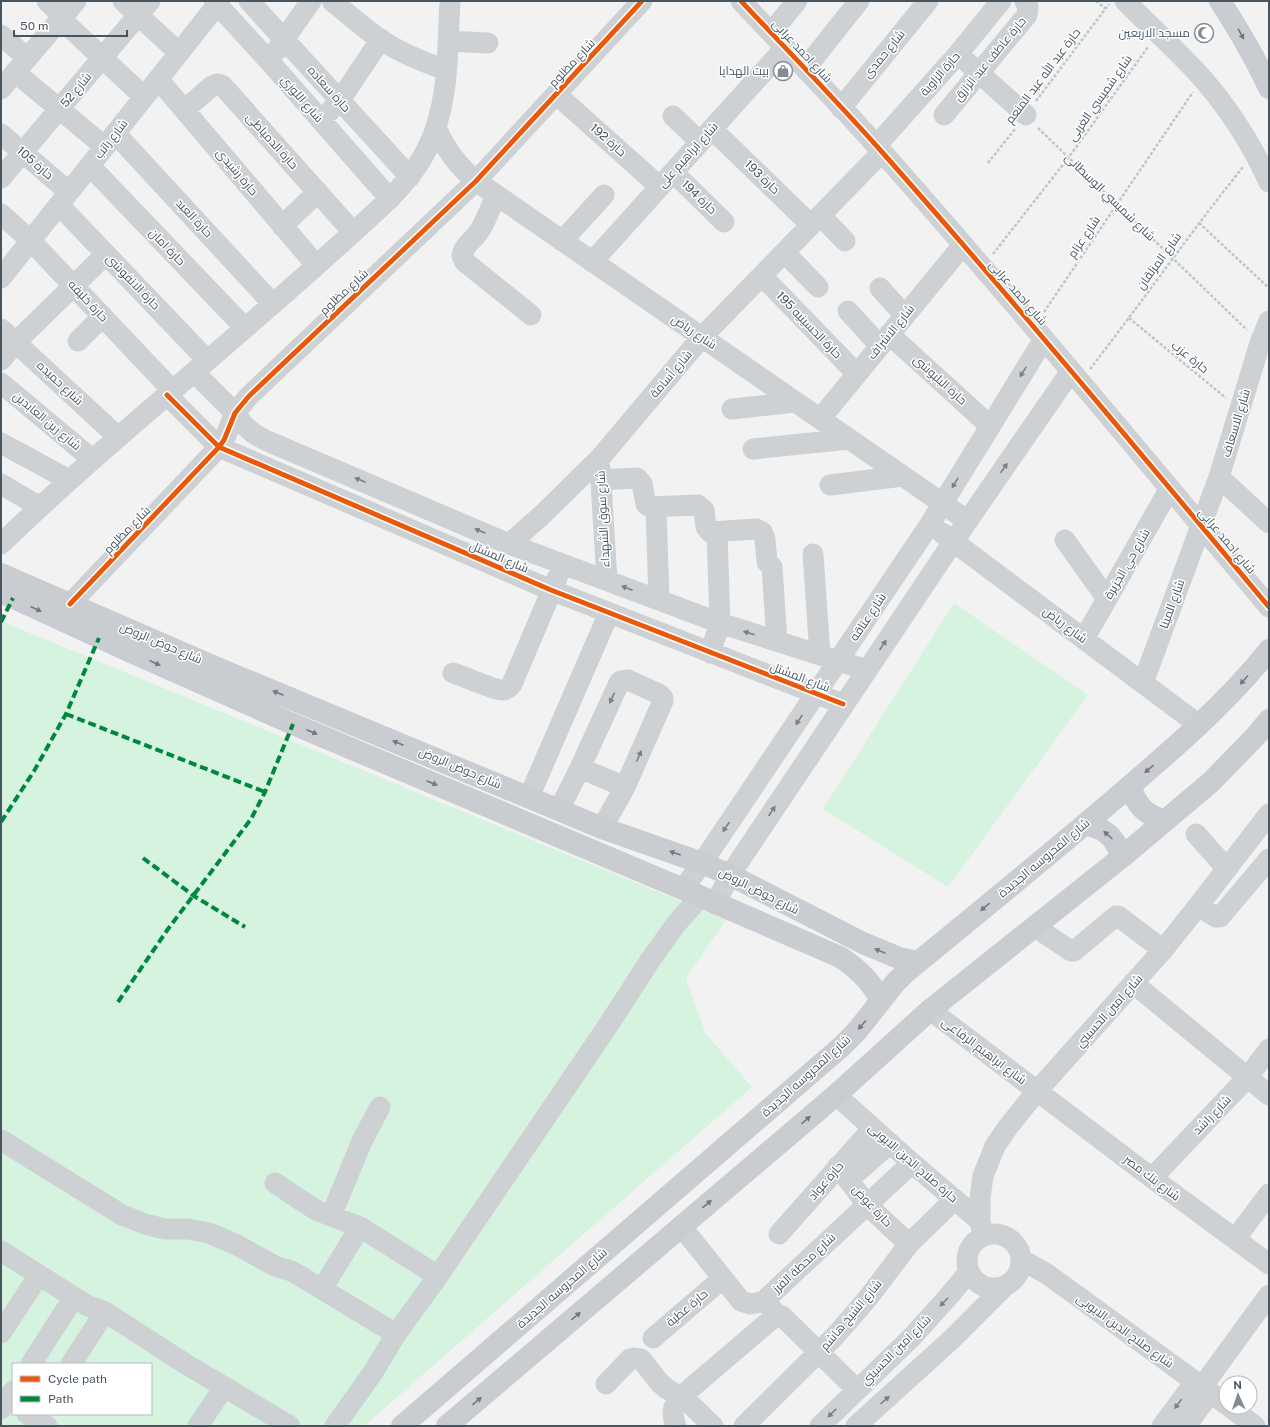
<svg xmlns="http://www.w3.org/2000/svg" width="1270" height="1427" viewBox="0 0 1270 1427" font-family="'Public Sans',Cairo,sans-serif">
  <rect width="100%" height="100%" fill="#f3f2f2"/>
  <path fill="#d5f3df" fill-rule="evenodd" d="M 954,603 L 1088,695 L 948,887 L 823,809 Z
    M 1,621 L 726,920 L 686,978 L 706,1034 L 752,1087 L 364,1426 L 1,1426 ZM 13,1364 L 151,1364 L 151,1414 L 13,1414 Z"/>
  <g fill="none" stroke-linecap="round" stroke-linejoin="round">
    <path stroke="#bac8c3" stroke-width="2.5" stroke-dasharray="3 2" stroke-linecap="butt" d="M 1096,1 L 1105,8
      M 1036,101 L 1109,4
      M 1038,128 L 1247,330
      M 988,163 L 1015,129
      M 1199,223 L 1269,288
      M 993,254 L 1069,157 L 1148,47
      M 1044,312 L 1193,92
      M 1129,318 L 1226,398
      M 1090,369 C 1142,302 1190,233 1243,167"/>
    <path stroke="#ced1d3" stroke-width="21" d="M 47,1 L 63,16
      M 123,1 L 179,53
      M 214,1 L 269,61 L 390,199
      M 249,1 L 410,177
      M 332,1 C 348,14 364,28 381,40 C 401,53 423,62 446,70
      M 741,1 C 788,51 836,100 882,152 C 1014,301 1141,454 1269,607
      M 1125,1 C 1151,27 1179,52 1203,79 C 1230,110 1252,145 1269,182
      M 61,19 L 144,97
      M 771,33 L 797,1
      M 1,35 L 27,58
      M 448,41 L 488,43
      M 276,51 L 311,1
      M 968,63 L 1026,115
      M 805,69 L 859,1
      M 15,72 L 105,147
      M 158,79 L 316,265
      M 1,89 L 76,1
      M 556,94 L 660,187
      M 841,108 L 928,1
      M 184,110 L 212,86 L 217,84 L 222,85 L 353,232
      M 330,111 L 340,100 L 381,39
      M 944,115 L 1027,15 L 1028,6 L 1025,1
      M 673,116 L 700,142
      M 436,128 C 447,151 457,165 476,181 L 968,521
      M 712,129 L 811,225
      M 115,133 L 273,304
      M 1,134 L 69,192
      M 876,146 L 958,54 L 1001,1
      M 90,166 L 245,328
      M 673,172 L 724,222
      M 1,178 L 150,1
      M 496,196 C 490,208 486,222 478,233 C 473,240 463,246 462,256 L 465,262 L 531,315
      M 59,205 L 207,360
      M 1,214 L 31,241 L 172,390
      M 821,216 L 845,241
      M 282,226 L 318,192
      M 562,241 L 604,195
      M 785,253 L 818,287
      M 592,262 L 785,48
      M 762,276 L 857,374
      M 1,278 L 220,1
      M 880,288 L 905,316
      M 848,311 L 880,346
      M 1,329 L 118,437
      M 889,334 L 990,426
      M 78,341 L 102,317
      M 1,360 L 16,342 L 106,254
      M 194,372 L 235,413 L 243,424 L 253,433 L 265,440 L 509,544 L 720,623 L 867,670
      M 1,383 L 92,459
      M 167,395 L 219,447 L 551,590 L 843,704
      M 732,409 L 795,402
      M 820,419 L 963,245
      M 1,443 L 69,480
      M 753,449 L 849,439
      M 600,467 L 607,580
      M 1219,477 L 1269,523
      M 601,480 L 637,478 L 642,484 L 646,504 L 650,507 L 698,505 L 704,510 L 706,527 L 710,532 L 756,529 L 762,532 L 765,539 L 767,562 L 772,567 L 777,641
      M 1,484 L 40,507
      M 830,485 L 903,476
      M 656,507 L 659,600
      M 942,533 L 1199,725
      M 1065,540 L 1107,599
      M 1,544 C 99,449 206,364 308,273 C 328,255 348,237 368,219 C 391,198 413,177 427,149 C 450,104 447,50 450,1
      M 509,544 L 541,516 L 600,458 L 701,338 L 882,152
      M 813,554 L 820,655
      M 70,604 L 219,447 L 224,440 L 235,413 L 249,396 L 476,181 L 642,1
      M 1084,639 L 1170,488
      M 710,653 L 720,623 L 717,533
      M 453,673 C 463,676 494,690 502,690 C 506,690 509,688 512,684 L 557,578
      M 1143,683 L 1219,477 L 1260,343 L 1269,321
      M 580,768 L 625,787
      M 529,797 L 609,613
      M 559,810 L 580,768 L 619,683 L 621,681 L 628,680 L 659,694 L 663,698 L 663,701 L 625,787 L 602,828
      M 1196,834 L 1227,869
      M 683,889 L 702,863 L 930,524 L 1044,339
      M 715,904 L 730,875 L 953,542 L 1071,371
      M 1198,906 L 1216,917 L 1220,917 L 1269,859
      M 1035,927 L 1071,951 L 1074,951 L 1116,916 L 1118,916 L 1163,950
      M 1133,983 L 1269,1095
      M 930,1010 L 1152,1178 L 1269,1264
      M 836,1095 L 912,1163 L 980,1221 L 983,1235
      M 1,1140 L 122,1215 L 145,1224 L 165,1229 L 188,1229 L 209,1233 L 235,1244 L 275,1266 L 291,1271 L 302,1277 L 396,1334
      M 838,1166 L 867,1205 L 909,1244
      M 1152,1178 L 1247,1078 L 1269,1049
      M 848,1180 L 890,1143
      M 275,1183 L 305,1203 L 318,1211 L 360,1227 L 438,1276 L 396,1334 L 374,1371 L 335,1426
      M 331,1216 L 362,1141 L 380,1107
      M 980,1221 L 980,1198 L 983,1176 L 995,1146 L 1008,1127 L 1037,1091 L 1163,950 L 1198,906 L 1269,814
      M 681,1226 L 741,1301 L 750,1304 L 767,1301
      M967 1261a27 27 0 1 1 54 0a27 27 0 1 1-54 0Z
      M 779,1234 L 873,1128
      M 1235,1239 L 1269,1194
      M 1,1251 L 88,1306 L 105,1312 L 189,1366 L 290,1426
      M 1022,1260 L 1047,1274 L 1226,1404
      M 438,1276 L 607,1027 L 651,959 L 676,924 L 700,897
      M 322,1289 L 360,1227
      M 774,1313 L 782,1316 L 856,1389
      M 1,1333 L 39,1275
      M 653,1338 L 722,1279
      M 31,1364 L 74,1297
      M 71,1364 L 105,1312
      M 606,1384 L 630,1359 L 635,1358 L 641,1359 L 659,1382 L 667,1389 L 686,1400 L 713,1426
      M 1202,1387 L 1269,1295
      M 1230,1407 L 1255,1426
      M 1,1409 L 13,1391
      M 27,1414 L 47,1426
      M 198,1426 L 224,1387
      M 676,1426 C 672,1416 672,1409 677,1400 L 773,1318 C 776,1311 771,1308 767,1303 L 768,1297 L 912,1163
      M 744,1426 L 836,1335 L 868,1298 L 909,1244 L 954,1200
      M 820,1426 L 912,1337 L 949,1296 L 969,1272
      M 856,1426 L 952,1339 L 1005,1286
      M 1162,1426 L 1195,1382
      M 1186,1426 L 1210,1393"/>
    <path stroke="#c9cdd1" stroke-width="22" d="M 1220,1 C 1238,29 1255,57 1269,88
      M 1,574 L 215,667 L 602,828 L 702,863 L 730,875 L 863,943 L 899,958 L 918,962
      M 1,592 L 131,652 L 293,724 L 683,889 L 840,957 C 857,968 872,982 881,1001
      M 1130,786 C 1137,806 1144,814 1165,821
      M 1085,824 C 1106,829 1114,836 1122,857
      M 402,1426 L 841,1047 L 857,1031 L 895,983 L 906,972 C 977,914 1048,856 1117,797 C 1171,751 1225,705 1269,650
      M 447,1426 L 836,1095 L 930,1010 L 1122,857 L 1211,782 L 1253,739 L 1269,720"/>
    <path stroke="#00873e" stroke-width="4" stroke-dasharray="8 4" stroke-linecap="butt" d="M 1,622 L 13,598
      M 66,714 L 265,792
      M 1,822 L 34,771 L 66,714 L 99,638
      M 143,858 L 194,896 L 245,927
      M 118,1002 L 168,929 L 251,819 L 265,792 L 293,724"/>
    <g stroke="#fff" stroke-width="8">
      <path id="cycleway" d="M 741,1 C 788,51 836,100 882,152 C 1014,301 1141,454 1269,607
        M 167,395 L 219,447 L 551,590 L 843,704
        M 70,604 L 219,447 L 224,440 L 235,413 L 249,396 L 476,181 L 642,1"/>
    </g>
    <use href="#cycleway" stroke="#e8590c" stroke-width="5"/>
  </g>
  <defs><path id="oneway-solid" d="M-6-.8H1V-3.2L6.5 0L1 3.2V.8H-6Z"/></defs>
  <g fill="#6e7983">
    <use href="#oneway-solid" transform="translate(1241 34) rotate(61)"/>
    <use href="#oneway-solid" transform="translate(36 609) rotate(25)"/>
    <use href="#oneway-solid" transform="translate(155 663) rotate(24)"/>
    <use href="#oneway-solid" transform="translate(1244 680) rotate(132)"/>
    <use href="#oneway-solid" transform="translate(278 693) rotate(-157)"/>
    <use href="#oneway-solid" transform="translate(312 732) rotate(23)"/>
    <use href="#oneway-solid" transform="translate(398 743) rotate(-157)"/>
    <use href="#oneway-solid" transform="translate(1149 769) rotate(139)"/>
    <use href="#oneway-solid" transform="translate(432 783) rotate(23)"/>
    <use href="#oneway-solid" transform="translate(1108 835) rotate(-138)"/>
    <use href="#oneway-solid" transform="translate(675 853) rotate(-161)"/>
    <use href="#oneway-solid" transform="translate(985 907) rotate(140)"/>
    <use href="#oneway-solid" transform="translate(880 951) rotate(-158)"/>
    <use href="#oneway-solid" transform="translate(862 1025) rotate(130)"/>
    <use href="#oneway-solid" transform="translate(806 1120) rotate(-40)"/>
    <use href="#oneway-solid" transform="translate(707 1204) rotate(-40)"/>
    <use href="#oneway-solid" transform="translate(576 1316) rotate(-41)"/>
    <use href="#oneway-solid" transform="translate(477 1401) rotate(-40)"/>
  </g>
  <g fill="#768089">
    <use href="#oneway-solid" transform="translate(1023 372) rotate(122)"/>
    <use href="#oneway-solid" transform="translate(1004 468) rotate(-55)"/>
    <use href="#oneway-solid" transform="translate(360 480) rotate(-157)"/>
    <use href="#oneway-solid" transform="translate(955 483) rotate(121)"/>
    <use href="#oneway-solid" transform="translate(480 531) rotate(-157)"/>
    <use href="#oneway-solid" transform="translate(627 588) rotate(-159)"/>
    <use href="#oneway-solid" transform="translate(749 633) rotate(-162)"/>
    <use href="#oneway-solid" transform="translate(883 645) rotate(-56)"/>
    <use href="#oneway-solid" transform="translate(612 698) rotate(115)"/>
    <use href="#oneway-solid" transform="translate(799 720) rotate(124)"/>
    <use href="#oneway-solid" transform="translate(639 756) rotate(-66)"/>
    <use href="#oneway-solid" transform="translate(772 811) rotate(-56)"/>
    <use href="#oneway-solid" transform="translate(726 827) rotate(124)"/>
    <use href="#oneway-solid" transform="translate(944 1302) rotate(134)"/>
    <use href="#oneway-solid" transform="translate(885 1400) rotate(-42)"/>
    <use href="#oneway-solid" transform="translate(1178 1404) rotate(126)"/>
    <use href="#oneway-solid" transform="translate(832 1413) rotate(135)"/>
  </g>
  <defs>
    <g id="mosque-ring" transform="scale(1)"><circle r="9.5" fill="#fff" stroke="#838c94" stroke-width="1.5"/><path d="M3.5-4.9A6 6 0 1 0 3.5 4.9A5 5 0 1 1 3.5-4.9Z" fill="#838c94"/></g>
    <g id="shop-ring" transform="scale(1)"><circle r="9.5" fill="#fff" stroke="#838c94" stroke-width="1.5"/><path d="M-5-2.5h2.3a2.7 3.5 0 0 1 5.4 0H5L5.5 6h-11ZM-1.5-2.5h3a1.5 2.3 0 0 0-3 0Z" fill="#838c94"/></g>
  </defs>
  <g fill-rule="evenodd">
    <use href="#mosque-ring" x="1204" y="33"/>
    <use href="#shop-ring" x="783" y="71"/>
  </g>
  <g text-anchor="middle" dominant-baseline="central" stroke-width="3" stroke-linejoin="round" paint-order="stroke">
    <g font-size="12" fill="#475561" stroke="#fff" text-anchor="end">
      <text x="1190" y="33">مسجد الاربعين</text>
      <text x="769" y="71">بيت الهدايا</text>
    </g>
    <g font-size="12" fill="#475561" stroke="#fff">
      <text transform="translate(802 51) rotate(47)">شارع احمد عرابى</text>
      <text transform="translate(884 54) rotate(-51)">شارع حمدى</text>
      <text transform="translate(990 59) rotate(-50)">حارة عاطف عبد الرازق</text>
      <text transform="translate(572 63) rotate(-47)">شارع مظلوم</text>
      <text transform="translate(940 74) rotate(-49)">حارة الزاوية</text>
      <text transform="translate(1043 76) rotate(-53)">حارة عبد الله عبد المنعم</text>
      <text transform="translate(329 89) rotate(48)">حارة سعاده</text>
      <text transform="translate(76 90) rotate(-50)">شارع 52</text>
      <text transform="translate(1100 98) rotate(-55)">شارع شميسي الغربى</text>
      <text transform="translate(302 99) rotate(49)">شارع اللوزي</text>
      <text transform="translate(111 139) rotate(-52)">شارع راتب</text>
      <text transform="translate(608 140) rotate(41)">حارة 192</text>
      <text transform="translate(272 141) rotate(48)">حارة الدمياطى</text>
      <text transform="translate(688 155) rotate(-48)">شارع ابراهيم على</text>
      <text transform="translate(35 163) rotate(41)">حارة 105</text>
      <text transform="translate(237 172) rotate(50)">حارة رشيدى</text>
      <text transform="translate(762 177) rotate(44)">حارة 193</text>
      <text transform="translate(699 197) rotate(44)">حارة 194</text>
      <text transform="translate(1110 197) rotate(44)">شارع شميسي الوسطانى</text>
      <text transform="translate(194 218) rotate(47)">حارة العبد</text>
      <text transform="translate(1084 237) rotate(-56)">شارع عزام</text>
      <text transform="translate(167 247) rotate(46)">حارة امان</text>
      <text transform="translate(1159 261) rotate(-54)">شارع المزلقان</text>
      <text transform="translate(133 282) rotate(46)">حارة الانفوشى</text>
      <text transform="translate(344 292) rotate(-43)">شارع مظلوم</text>
      <text transform="translate(1018 293) rotate(49)">شارع احمد عرابى</text>
      <text transform="translate(88 301) rotate(47)">حارة خليفه</text>
      <text transform="translate(809 325) rotate(46)">حارة الحسينيه 195</text>
      <text transform="translate(694 332) rotate(34)">شارع رياض</text>
      <text transform="translate(891 332) rotate(-51)">شارع الاشراف</text>
      <text transform="translate(1190 357) rotate(39)">حارة عزب</text>
      <text transform="translate(671 374) rotate(-50)">شارع أسامة</text>
      <text transform="translate(940 380) rotate(42)">حارة البلبوشى</text>
      <text transform="translate(60 383) rotate(43)">شارع حميده</text>
      <text transform="translate(47 421) rotate(40)">شارع زين العابدين</text>
      <text transform="translate(1236 423) rotate(-73)">شارع الاسعاف</text>
      <text transform="translate(603 519) rotate(-93)">شارع سوق الشهداء</text>
      <text transform="translate(127 530) rotate(-46)">شارع مظلوم</text>
      <text transform="translate(1227 541) rotate(50)">شارع احمد عرابى</text>
      <text transform="translate(499 557) rotate(23)">شارع المشتل</text>
      <text transform="translate(1127 564) rotate(-60)">شارع حي الجزيرة</text>
      <text transform="translate(1172 604) rotate(-70)">شارع المينا</text>
      <text transform="translate(868 617) rotate(-56)">شارع عتاقه</text>
      <text transform="translate(1065 625) rotate(37)">شارع رياض</text>
      <text transform="translate(161 643) rotate(23)">شارع حوض الروض</text>
      <text transform="translate(800 677) rotate(21)">شارع المشتل</text>
      <text transform="translate(460 768) rotate(23)">شارع حوض الروض</text>
      <text transform="translate(1044 858) rotate(-40)">شارع المحروسه الجديدة</text>
      <text transform="translate(759 891) rotate(27)">شارع حوض الروض</text>
      <text transform="translate(1109 1011) rotate(-48)">شارع امين الحسيني</text>
      <text transform="translate(984 1051) rotate(37)">شارع ابراهيم الرفاعى</text>
      <text transform="translate(806 1076) rotate(-42)">شارع المحروسه الجديدة</text>
      <text transform="translate(1212 1115) rotate(-46)">شارع راشد</text>
      <text transform="translate(913 1163) rotate(41)">حارة صلاح الدين الايوبى</text>
      <text transform="translate(1152 1178) rotate(37)">شارع بنك مصر</text>
      <text transform="translate(826 1181) rotate(-49)">حارة عواد</text>
      <text transform="translate(872 1206) rotate(47)">حارة عوض</text>
      <text transform="translate(804 1263) rotate(-43)">شارع محطة الفرز</text>
      <text transform="translate(562 1288) rotate(-41)">شارع المحروسه الجديدة</text>
      <text transform="translate(687 1308) rotate(-40)">حارة عطية</text>
      <text transform="translate(851 1315) rotate(-50)">شارع الشيخ هاشم</text>
      <text transform="translate(1125 1331) rotate(36)">شارع صلاح الدين الايوبى</text>
      <text transform="translate(896 1350) rotate(-45)">شارع امين الحسيني</text>
    </g>
  </g>
  <rect width="1270" height="1427" fill="none" stroke="#475561" stroke-width="4"/>
  <rect x="12" y="1363" width="140" height="52" fill="#ffffff" stroke="#b5bbc0"/>
  <rect x="20" y="1376" width="20" height="6" fill="#e8590c" stroke="#b5bbc0"/>
  <text x="48" y="1383" font-size="12" fill="#475561">Cycle path</text>
  <rect x="20" y="1396" width="20" height="6" fill="#00873e" stroke="#b5bbc0"/>
  <text x="48" y="1403" font-size="12" fill="#475561">Path</text>
  <g transform="translate(1238 1395) rotate(357)"><circle r="19" fill="#ffffff" stroke="#b5bbc0"/>
  <path d="M0-3L7 15L0 10L-7 15Z" fill="#838c94"/>
  <text y="-6" font-size="11" font-weight="bold" text-anchor="middle" fill="#475561">N</text>
  </g>
  <path d="M14 30v6h113v-6" fill="none" stroke="#475561" stroke-width="2"/>
  <text x="20" y="30" font-size="12" fill="#475561" stroke="#ffffff" stroke-width="3" paint-order="stroke">50 m</text>
</svg>
